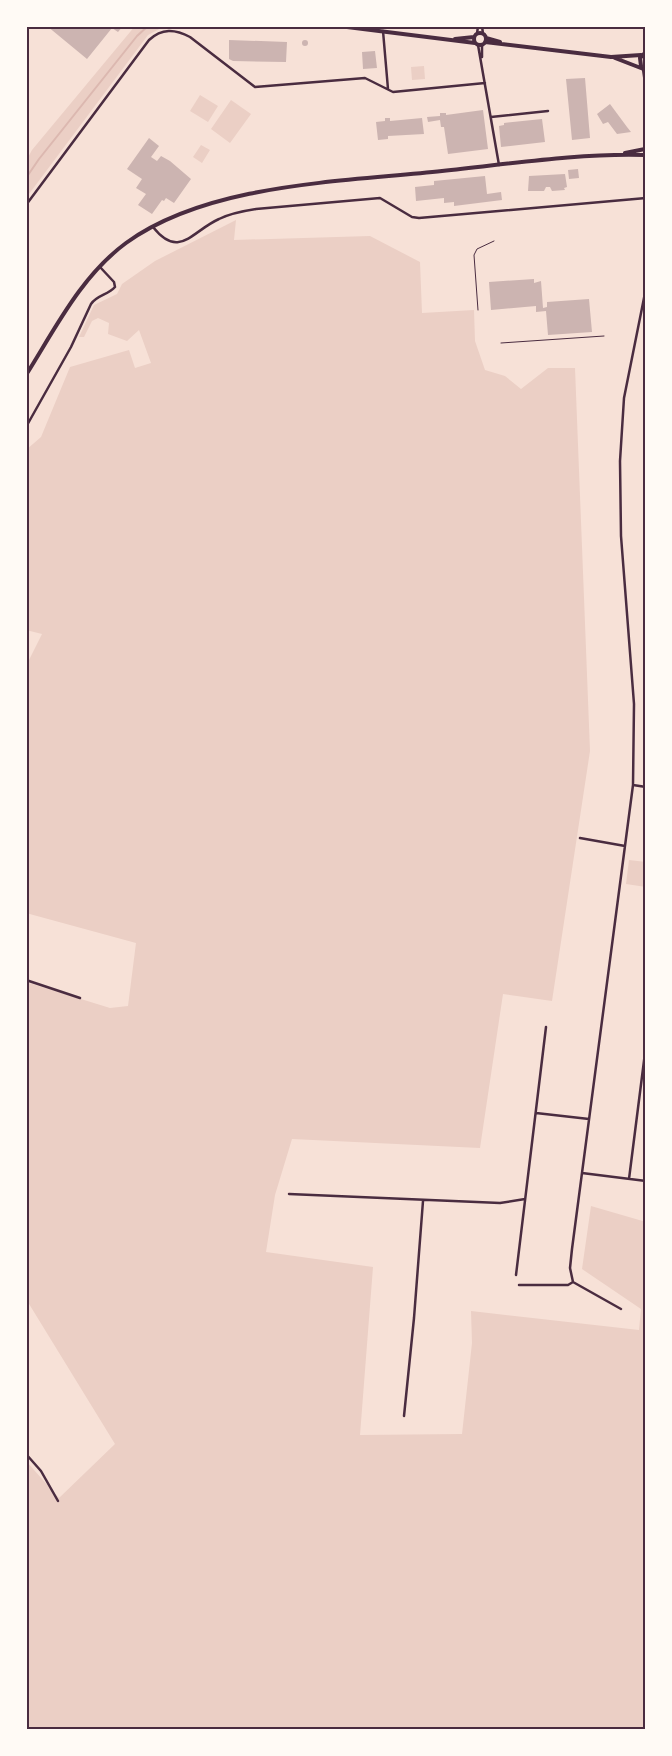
<svg xmlns="http://www.w3.org/2000/svg" width="672" height="1756" viewBox="0 0 672 1756" font-family="Rubik,sans-serif">
  <rect width="100%" height="100%" fill="#f7e1d7"/>
  <path fill="#ebcfc5" d="M 135,26 L 165,26 L 148,35 L 26,198 L 26,161 L 32,150 Z
    M 424,66 L 425,79 L 412,80 L 411,67 Z
    M 200,95 L 218,106 L 208,122 L 190,111 Z
    M 231,100 L 251,114 L 230,143 L 211,129 Z
    M 201,145 L 210,150 L 202,163 L 193,157 Z
    M 236,220 L 234,240 L 370,236 L 420,262 L 422,313 L 474,310 L 475,341 L 485,370 L 505,376 L 521,389 L 548,368 L 575,368 L 590,751 L 552,1001 L 503,994 L 480,1148 L 292,1139 L 275,1195 L 266,1252 L 373,1267 L 360,1435 L 462,1434 L 472,1343 L 471,1311 L 639,1330 L 641,1309 L 582,1269 L 591,1206 L 646,1222 L 646,1730 L 26,1730 L 26,1461 L 59,1498 L 115,1444 L 26,1299 L 26,982 L 110,1008 L 128,1006 L 136,943 L 26,913 L 26,666 L 42,634 L 26,630 L 26,450 L 41,437 L 70,367 L 129,350 L 135,368 L 151,363 L 139,330 L 127,341 L 108,334 L 109,323 L 98,318 L 92,321 L 84,337 L 79,337 L 94,305 L 117,294 L 122,284 L 155,261 Z
    M 629,860 L 646,862 L 646,887 L 626,884 Z"/>
  <g fill="none" stroke-linecap="round" stroke-linejoin="round">
    <path stroke="#dcb8b0" stroke-width="2" d="M 26,178 L 39,159 L 137,36 L 148,26"/>
  </g>
  <path fill="#ccb4b1" d="M 47,26 L 123,26 L 118,32 L 112,28 L 87,59 Z
    M302 43a3 3 0 1 1 6 0a3 3 0 1 1-6 0Z
    M 229,40 L 287,42 L 286,62 L 233,61 L 229,59 Z
    M 375,51 L 377,68 L 363,69 L 362,52 Z
    M 585,78 L 590,138 L 572,140 L 566,79 Z
    M 610,104 L 627,127 L 631,132 L 617,134 L 608,122 L 603,124 L 597,114 Z
    M 483,110 L 488,149 L 448,154 L 444,127 L 441,127 L 440,120 L 428,122 L 427,117 L 440,116 L 440,113 L 446,113 L 446,115 Z
    M 385,118 L 390,118 L 390,121 L 422,118 L 424,134 L 388,136 L 388,139 L 378,140 L 376,122 L 385,121 Z
    M 542,119 L 545,142 L 501,147 L 499,126 L 504,125 L 504,123 Z
    M 149,138 L 159,146 L 151,157 L 157,161 L 161,156 L 170,161 L 191,179 L 174,203 L 166,198 L 164,201 L 162,200 L 152,214 L 138,205 L 146,194 L 136,188 L 142,179 L 127,169 Z
    M 578,169 L 579,178 L 569,179 L 568,170 Z
    M 565,174 L 567,187 L 564,188 L 565,190 L 552,191 L 550,187 L 546,187 L 544,191 L 528,191 L 529,176 Z
    M 485,176 L 487,194 L 501,192 L 502,200 L 454,206 L 454,202 L 444,203 L 444,198 L 416,201 L 415,187 L 434,185 L 434,181 Z
    M 534,279 L 534,283 L 541,281 L 543,308 L 547,307 L 547,302 L 589,299 L 592,332 L 548,335 L 546,311 L 536,312 L 536,306 L 491,310 L 489,282 Z"/>
  <g fill="none" stroke-linecap="round" stroke-linejoin="round">
    <path stroke="#4a2c40" stroke-width="1" d="M 501,343 L 604,336"/>
    <path stroke="#4a2c40" stroke-width="1" d="M 478,310 L 474,255 L 477,249 L 494,241"/>
    <path stroke="#4a2c40" stroke-width="2.5" d="M 482,26 L 483,34
      M 383,31 L 388,89
      M 477,34 L 478,26
      M 478,45 L 499,165
      M 482,57 L 482,45
      M 643,69 L 646,90
      M 491,117 L 548,111
      M 26,205 L 149,40 C 162,28 175,29 190,37 L 255,87 L 365,78 L 393,92 L 485,83
      M 153,227 C 179,260 192,231 219,219 C 231,213 243,211 256,209 L 380,198 L 412,217 L 419,218 L 646,198
      M 26,427 L 71,347 L 91,304 C 97,295 108,295 115,287 L 114,282 L 100,267
      M 633,785 L 646,787
      M 580,838 L 625,846
      M 26,980 L 80,998
      M 536,1113 L 589,1119
      M 582,1173 L 646,1181
      M 629,1179 L 646,1045
      M 289,1194 L 500,1203 L 525,1199
      M 516,1275 L 546,1027
      M 573,1282 L 570,1268 L 572,1249 L 633,785 L 634,704 L 621,536 L 620,461 L 624,398 L 646,288
      M 519,1285 L 568,1285 L 573,1282 L 621,1309
      M 404,1416 L 414,1318 L 423,1201
      M 26,1454 L 41,1471 L 58,1501"/>
    <path stroke="#4a2c40" stroke-width="4" d="M 339,26 L 475,43
      M474 39a6 6 0 1 1 12 0a6 6 0 1 1-12 0Z
      M 486,38 L 500,42
      M 455,39 L 474,37
      M 485,42 L 611,57 L 641,55
      M 615,58 L 646,70
      M 641,66 L 640,58 L 646,52
      M 625,153 L 645,149
      M 26,375 C 55,329 81,276 126,243 C 209,183 342,182 442,171 C 510,164 577,153 645,155"/>
  </g>
  <rect width="672" height="1756" fill="none" stroke="#fffaf5" stroke-width="55"/>
  <rect x="28" y="28" width="616" height="1700" fill="none" stroke="#4a2c40" stroke-width="2"/>
</svg>
